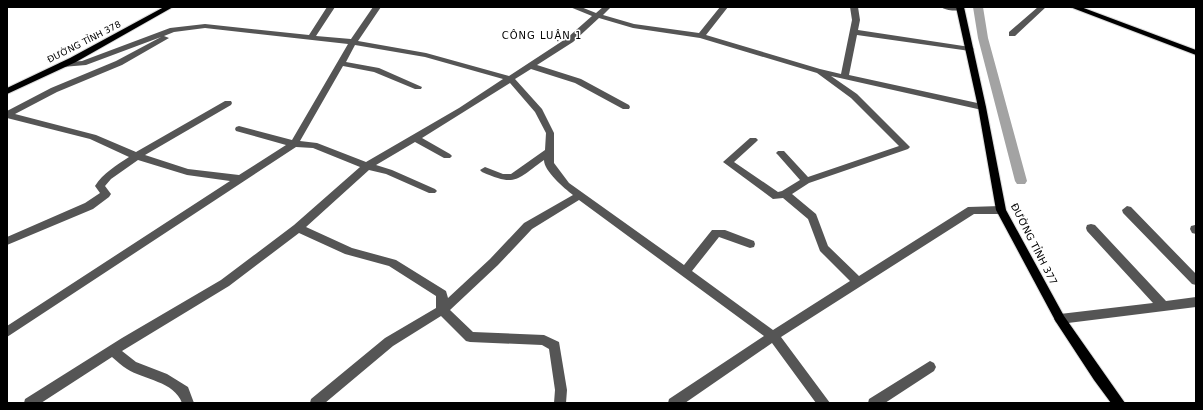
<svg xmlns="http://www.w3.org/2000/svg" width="1203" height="410" viewBox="0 0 1203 410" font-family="'DejaVu Sans',sans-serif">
  <rect width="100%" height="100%" fill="#fff"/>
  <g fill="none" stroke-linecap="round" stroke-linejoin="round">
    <path fill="#a3a3a3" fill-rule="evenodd" d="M 973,7 L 983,7 L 988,38 L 1027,181 L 1025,184 L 1017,184 L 1015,181 L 978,38 Z"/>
    <g stroke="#dbdbdb" stroke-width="2">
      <path id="major" d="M 164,7 L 173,7 L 76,62 L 7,94 L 7,88 L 70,58 Z
        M 956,7 L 964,7 L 986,107 L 1006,210 L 1064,316 L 1125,403 L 1111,403 L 1094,380 L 1056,322 L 996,210 L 978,107 Z
        M 1070,7 L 1081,7 L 1196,50 L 1196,55 Z"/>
    </g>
    <path fill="#555" fill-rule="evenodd" d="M 327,7 L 335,7 L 316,36 L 351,39 L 373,7 L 381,7 L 358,41 L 426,53 L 509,76 L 567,38 L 592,16 L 570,7 L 581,7 L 596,13 L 603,7 L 611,7 L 603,15 L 634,24 L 699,33 L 720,7 L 728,7 L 706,35 L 820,69 L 841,74 L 852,20 L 850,7 L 858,7 L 860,20 L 858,30 L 970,47 L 974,49 L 970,51 L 857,35 L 849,75 L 982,104 L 986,107 L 982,110 L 831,76 L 857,94 L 910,147 L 908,149 L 809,183 L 792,194 L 816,214 L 828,246 L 859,276 L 968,207 L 1001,206 L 1006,210 L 1001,214 L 974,214 L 781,337 L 830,403 L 816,403 L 772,343 L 685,403 L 668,403 L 669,399 L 764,336 L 579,200 L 532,229 L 498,265 L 450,310 L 473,332 L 544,335 L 559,342 L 567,390 L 566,403 L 554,403 L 555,390 L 549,349 L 542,345 L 470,342 L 466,341 L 441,316 L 393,346 L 325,403 L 310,403 L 311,399 L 385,338 L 436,308 L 436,296 L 389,266 L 345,254 L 299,233 L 229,286 L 122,351 L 136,362 L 167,374 L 188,387 L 194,403 L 182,403 C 174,381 144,380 127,369 C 122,366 117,361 112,357 L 41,403 L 24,403 L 25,399 L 122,338 L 221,280 L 294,225 L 360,167 L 313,148 L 296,147 L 7,337 L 7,326 L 230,181 L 187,175 L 138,160 L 111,179 L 105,186 L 111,194 L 109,197 L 93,209 L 7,245 L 7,237 L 85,203 L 100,193 L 95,186 C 103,173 117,165 129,157 L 90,139 L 7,118 L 7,111 L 51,88 L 116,61 L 161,37 L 86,65 L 62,67 L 59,67 L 59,63 L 82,61 L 170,28 L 205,24 L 309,35 ZM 599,18 L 633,28 L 700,38 L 817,73 L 851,98 L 899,146 L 808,177 L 784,151 L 778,151 L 776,153 L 778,155 L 800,180 L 782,191 L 778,192 L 734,162 L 756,142 L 758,140 L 756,138 L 750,138 L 723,162 L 773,199 L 783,198 L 808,219 L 820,251 L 850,281 L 773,330 L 692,271 L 719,237 L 750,248 L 754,247 L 755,244 L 754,241 L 725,230 L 712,230 L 684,265 L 569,183 L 554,163 L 554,133 L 542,109 L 515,79 L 531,69 L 575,83 L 623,109 L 629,109 L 630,107 L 629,105 L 581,79 L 537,65 L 573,42 ZM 205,28 L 348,44 L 292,140 L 239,126 L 236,127 L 235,129 L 236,131 L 286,145 L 239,175 L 188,169 L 145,155 L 231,105 L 232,103 L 231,101 L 225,101 L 136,152 L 96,135 L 15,114 L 57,92 L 122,65 L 169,38 L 164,36 L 174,32 ZM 355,45 L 425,57 L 503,79 L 459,108 L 366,162 L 317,143 L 300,141 L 343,66 L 374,72 L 415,89 L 421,89 L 422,87 L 379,68 L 346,62 ZM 510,83 L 535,112 L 546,133 L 545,150 L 511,174 L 503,174 L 485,167 L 480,170 L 482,172 C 516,187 516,180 544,160 C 544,171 564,188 573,195 L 524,223 L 490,259 L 448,298 L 446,291 L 396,260 L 352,248 L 306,227 L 369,170 L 386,174 L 429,193 L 435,193 L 437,191 L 435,189 L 392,170 L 376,165 L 415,142 L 444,158 L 450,158 L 452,156 L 450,154 L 422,138 Z
      M 941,7 L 963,7 L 964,8 C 959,12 946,11 941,7 Z
      M 1038,7 L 1046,7 L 1015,36 L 1009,36 L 1009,32 Z
      M 1127,206 L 1131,207 L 1196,274 L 1196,285 L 1192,284 L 1123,213 L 1122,210 Z
      M 1091,224 L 1095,225 L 1166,301 L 1196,297 L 1196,307 L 1060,324 L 1056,322 L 1054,319 L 1056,316 L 1060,314 L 1153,303 L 1087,231 L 1086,228 L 1087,225 Z
      M 1195,225 L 1196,225 L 1196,234 L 1192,233 L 1190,229 L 1191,226 Z
      M 930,361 L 934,363 L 936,367 L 934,371 L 885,403 L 868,403 L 869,399 Z"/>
    <use href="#major" fill="#000" fill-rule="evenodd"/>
  </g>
  <g text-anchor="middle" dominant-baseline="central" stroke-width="3" stroke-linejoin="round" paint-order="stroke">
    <g font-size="9" fill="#000" stroke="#fff">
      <text transform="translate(84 42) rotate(-27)">ĐƯỜNG TỈNH 378</text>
    </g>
    <g font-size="10" letter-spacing="1" fill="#000" stroke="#fff">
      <text x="542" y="35">CÔNG LUẬN 1</text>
    </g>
    <g font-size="10" fill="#000" stroke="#fff">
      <text transform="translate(1034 244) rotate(63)">ĐƯỜNG TỈNH 377</text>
    </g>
  </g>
  <rect width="1203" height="410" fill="none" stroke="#000000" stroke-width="16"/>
</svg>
